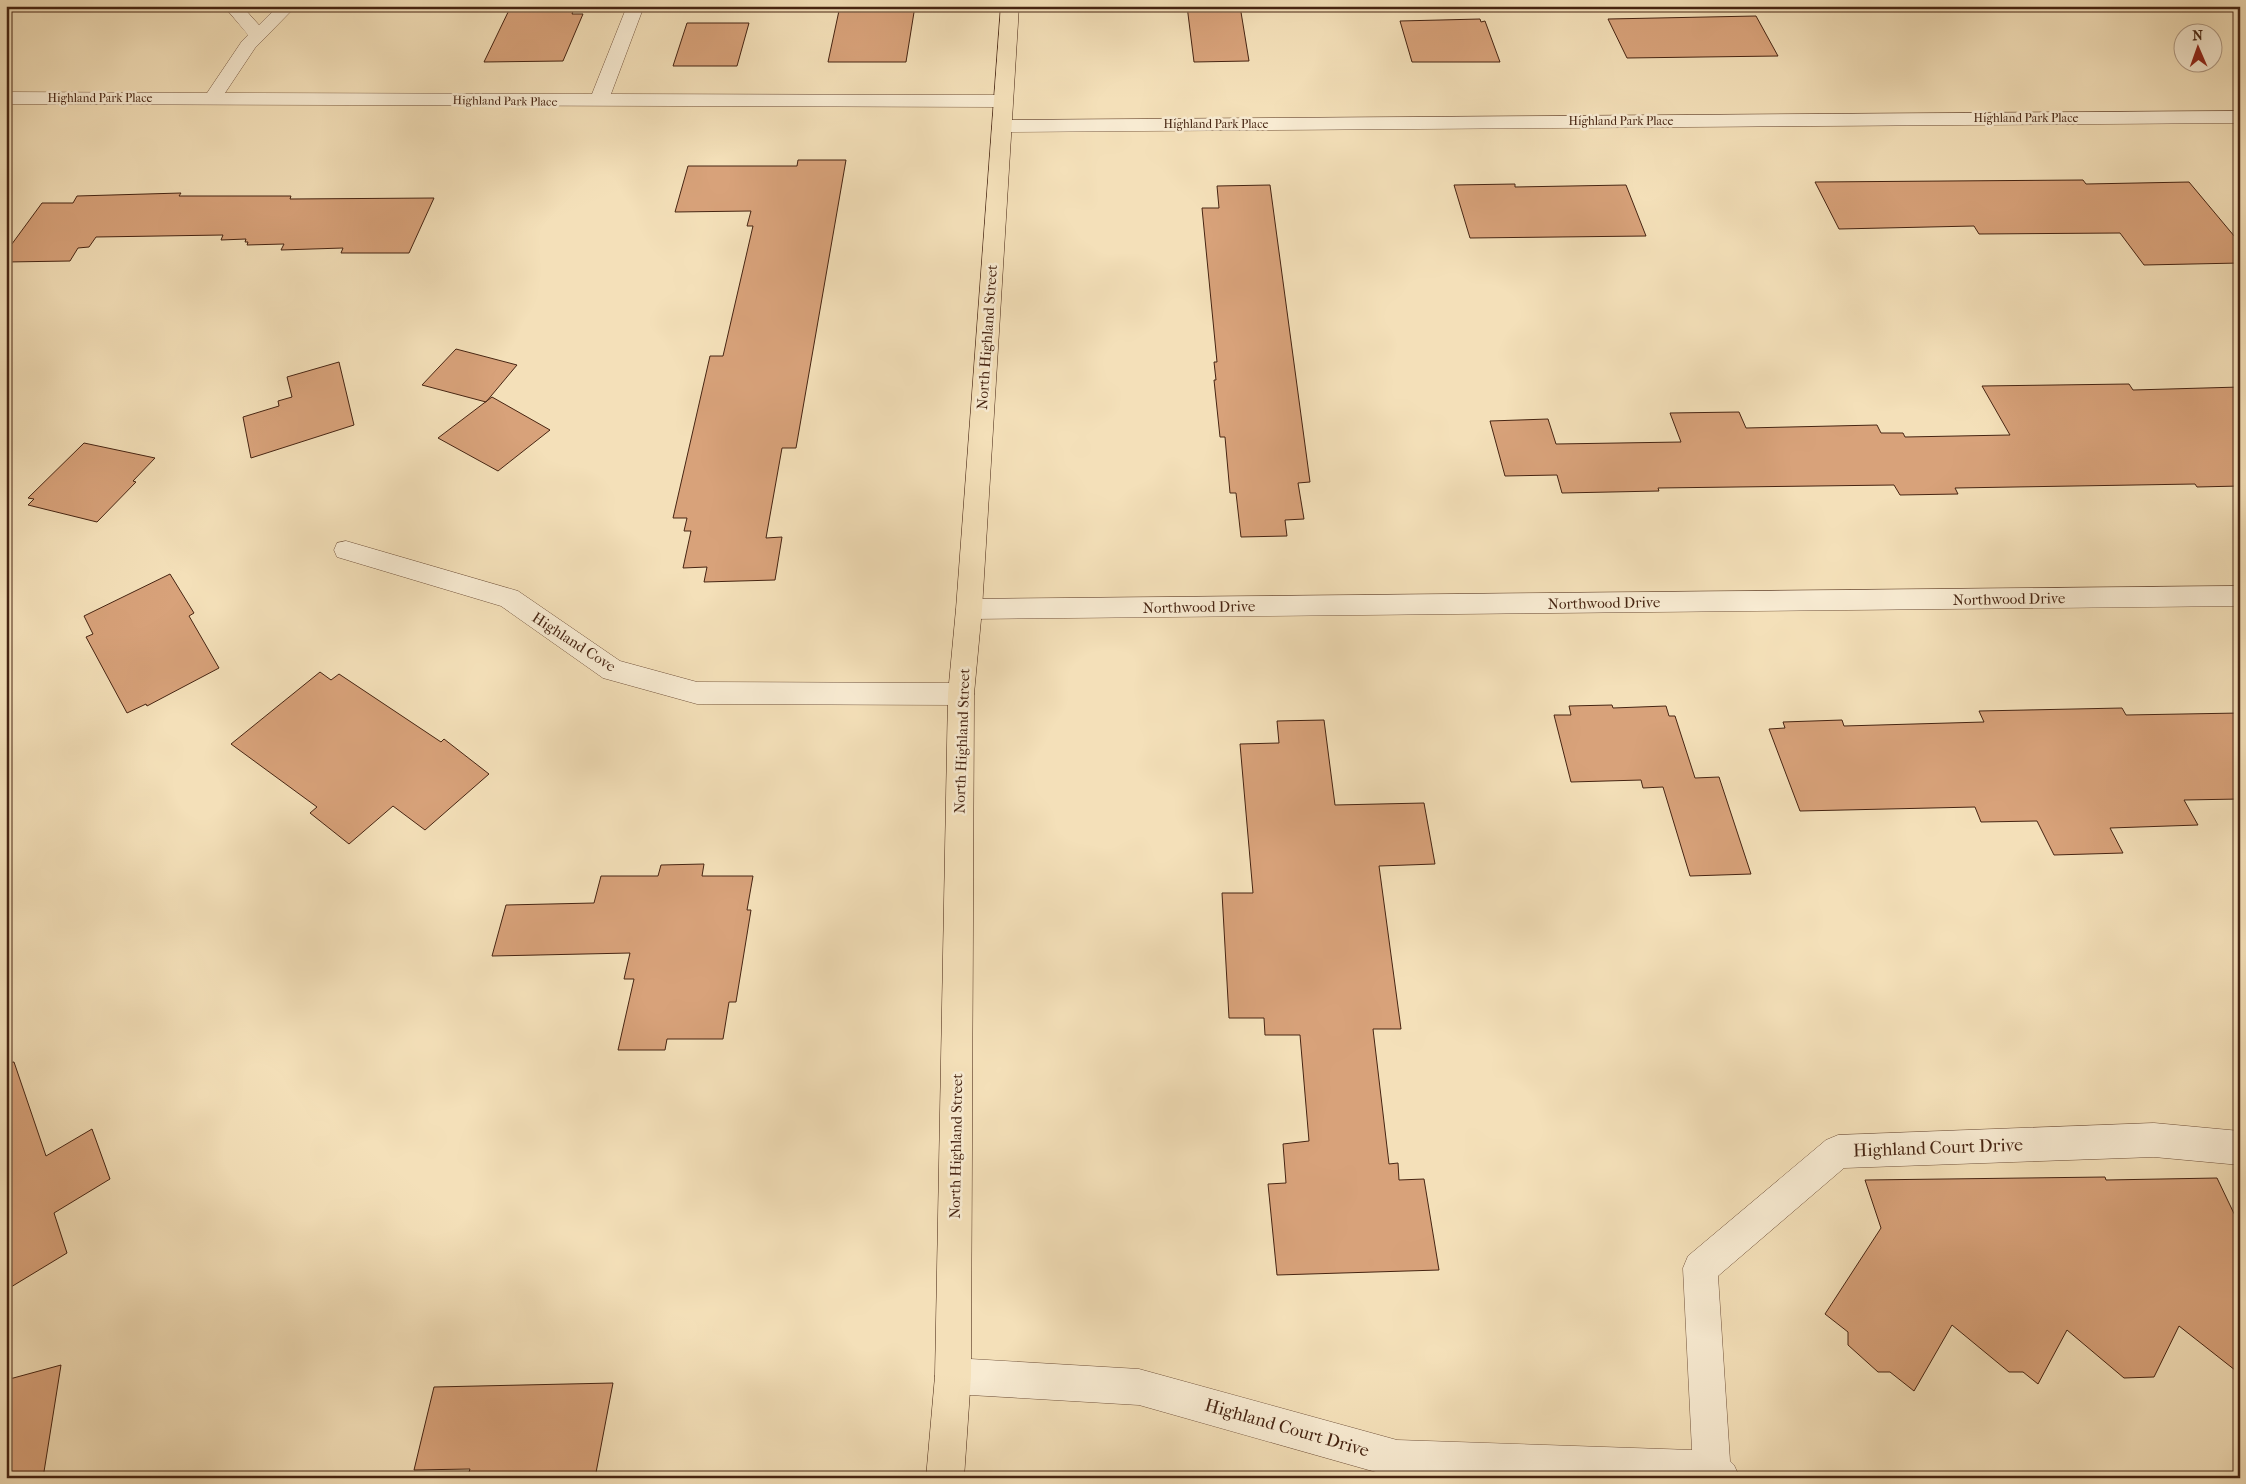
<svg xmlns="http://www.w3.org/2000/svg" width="2246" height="1484" viewBox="0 0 2246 1484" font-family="'IM FELL French Canon',serif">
  <rect width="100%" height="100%" fill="#f4e0b9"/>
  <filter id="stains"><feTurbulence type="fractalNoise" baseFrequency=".004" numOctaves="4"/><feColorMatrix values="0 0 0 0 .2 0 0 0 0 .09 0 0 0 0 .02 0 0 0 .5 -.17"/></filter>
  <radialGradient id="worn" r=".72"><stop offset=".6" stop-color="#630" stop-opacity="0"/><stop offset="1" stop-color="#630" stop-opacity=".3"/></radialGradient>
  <path fill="#d8a27a" stroke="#462412" d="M 511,6 L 575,6 L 572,14 L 583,14 L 563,61 L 484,62 Z
    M 840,6 L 915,6 L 906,62 L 828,62 Z
    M 1187,6 L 1240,6 L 1249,61 L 1194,62 Z
    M 1756,16 L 1778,56 L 1627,58 L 1608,19 Z
    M 1480,19 L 1481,22 L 1485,21 L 1500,62 L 1412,62 L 1400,21 Z
    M 687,23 L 749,23 L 737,66 L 673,66 Z
    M 798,160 L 846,160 L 796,448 L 782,448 L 766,538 L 782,537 L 775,580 L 704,582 L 707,567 L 683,568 L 691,531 L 684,531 L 687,518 L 673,518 L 710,356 L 723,356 L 753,226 L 747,226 L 751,211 L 675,212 L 688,166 L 797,166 Z
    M 2083,180 L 2086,184 L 2189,182 L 2240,243 L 2240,263 L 2144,265 L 2120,233 L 1979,234 L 1974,226 L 1839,229 L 1815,182 Z
    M 1515,184 L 1515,187 L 1626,185 L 1646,236 L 1470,238 L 1454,185 Z
    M 1270,185 L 1310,482 L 1298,483 L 1304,519 L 1285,520 L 1287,536 L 1241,537 L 1236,493 L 1230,493 L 1225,437 L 1220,437 L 1214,380 L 1216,380 L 1214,362 L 1217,362 L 1202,208 L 1219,208 L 1217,186 Z
    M 181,193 L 179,196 L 291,196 L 290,199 L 434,198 L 409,253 L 341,253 L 343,248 L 281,250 L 284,244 L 247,245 L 248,242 L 245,242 L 246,239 L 221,240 L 223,235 L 96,237 L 89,247 L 78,248 L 70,261 L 6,262 L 6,252 L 42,203 L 73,203 L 77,196 Z
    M 456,349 L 517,365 L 486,402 L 422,385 Z
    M 339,362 L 354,425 L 251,458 L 243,417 L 279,406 L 278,401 L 292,397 L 287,377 Z
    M 2129,384 L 2133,390 L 2240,387 L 2240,486 L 2197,487 L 2195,484 L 1955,488 L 1958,494 L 1900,495 L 1894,485 L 1658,488 L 1659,491 L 1562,493 L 1557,475 L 1505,476 L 1490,421 L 1548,419 L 1556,444 L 1681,442 L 1670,413 L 1739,412 L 1746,428 L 1877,425 L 1881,433 L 1903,433 L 1905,437 L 2010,435 L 1982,386 Z
    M 492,397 L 550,430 L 498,471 L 438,438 Z
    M 84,443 L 155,458 L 133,481 L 136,482 L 97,522 L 28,505 L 34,499 L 28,498 Z
    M 170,574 L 194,613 L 189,616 L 219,668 L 147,706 L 146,704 L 127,713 L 86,637 L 93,634 L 84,616 Z
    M 320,672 L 331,680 L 339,674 L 441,742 L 444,739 L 489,774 L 425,830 L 393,806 L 349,844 L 310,813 L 317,807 L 231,744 Z
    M 1612,705 L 1613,708 L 1666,706 L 1669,716 L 1675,716 L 1695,778 L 1719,777 L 1751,874 L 1690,876 L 1663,787 L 1643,788 L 1641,780 L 1571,782 L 1554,715 L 1571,715 L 1569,706 Z
    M 2122,708 L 2126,715 L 2240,713 L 2240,799 L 2184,800 L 2198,825 L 2110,828 L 2123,853 L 2054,855 L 2037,821 L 1981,822 L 1975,807 L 1800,811 L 1769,729 L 1785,728 L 1783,722 L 1842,720 L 1844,726 L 1984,722 L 1979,711 Z
    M 1324,720 L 1335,805 L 1424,803 L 1435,864 L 1379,866 L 1401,1029 L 1373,1029 L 1389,1164 L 1398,1163 L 1399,1180 L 1424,1179 L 1439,1270 L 1277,1275 L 1268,1184 L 1286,1183 L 1283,1144 L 1309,1141 L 1300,1035 L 1265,1035 L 1264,1018 L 1229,1018 L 1222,893 L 1253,893 L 1240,744 L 1279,743 L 1277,721 Z
    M 704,864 L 702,876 L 753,876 L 747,910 L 751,910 L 736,1002 L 729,1002 L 723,1039 L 667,1039 L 665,1050 L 618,1050 L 634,979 L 624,979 L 630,953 L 492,956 L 506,905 L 594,903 L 601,876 L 658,876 L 661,865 Z
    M 14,1062 L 46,1156 L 92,1129 L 110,1179 L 54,1213 L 67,1253 L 6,1290 L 6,1063 Z
    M 2105,1177 L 2106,1180 L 2217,1178 L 2240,1226 L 2240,1374 L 2179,1326 L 2154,1377 L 2124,1378 L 2067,1330 L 2038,1384 L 2023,1372 L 2009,1372 L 1952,1325 L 1914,1391 L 1890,1372 L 1878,1372 L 1848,1345 L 1848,1332 L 1825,1314 L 1881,1228 L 1865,1180 Z
    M 61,1365 L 43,1478 L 6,1478 L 6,1380 Z
    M 613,1383 L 595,1478 L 467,1478 L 470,1469 L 414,1470 L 434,1387 Z"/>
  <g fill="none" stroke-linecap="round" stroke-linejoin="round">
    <g stroke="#72533c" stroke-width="1">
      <path id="minor" d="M 224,6 L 242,6 L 259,25 L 278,6 L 296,6 L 255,48 L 225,93 L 592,94 L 627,6 L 644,6 L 611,94 L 1003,95 L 1010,97 L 1012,101 L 1010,105 L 1003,107 L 6,104 L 6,92 L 207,93 L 242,41 L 248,35 Z
        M 2240,111 L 2240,123 L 1001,132 L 994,130 L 992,126 L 994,122 L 1001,120 Z
        M 346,541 L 518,591 L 620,661 L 697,682 L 961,683 L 970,686 L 974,694 L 970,702 L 961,705 L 697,704 L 603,678 L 501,606 L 337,557 L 334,550 L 337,543 Z
        M 2240,586 L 2240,606 L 969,619 L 960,616 L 956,609 L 960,602 L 969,599 Z
        M 2154,1123 L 2240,1131 L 2240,1165 L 2154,1157 L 1844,1168 L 1718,1276 L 1730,1461 L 1734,1465 L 1740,1478 L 1397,1478 L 1139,1405 L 953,1394 L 940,1389 L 935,1376 L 940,1363 L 953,1358 L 1139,1369 L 1397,1440 L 1692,1450 L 1683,1268 L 1688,1256 L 1826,1140 L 1838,1135 Z"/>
    </g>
    <g stroke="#462412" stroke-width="1">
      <path id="major" d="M 1001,6 L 1019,6 L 982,609 L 974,694 L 971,1376 L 964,1478 L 926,1478 L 935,1376 L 948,694 L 956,609 Z"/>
    </g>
    <use href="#minor" fill="#f8ebd2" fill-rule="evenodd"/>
    <use href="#major" fill="#f4e0b9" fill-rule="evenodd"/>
  </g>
  <g text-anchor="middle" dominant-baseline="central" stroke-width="5" stroke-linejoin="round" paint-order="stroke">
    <g font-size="12" fill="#462412" stroke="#f8ebd2">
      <text x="100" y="98">Highland Park Place</text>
      <text transform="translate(505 101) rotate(1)">Highland Park Place</text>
      <text x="2026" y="118">Highland Park Place</text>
      <text x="1621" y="121">Highland Park Place</text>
      <text x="1216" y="124">Highland Park Place</text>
    </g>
    <g font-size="15" fill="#462412" stroke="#f8ebd2">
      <text transform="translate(987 337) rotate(-86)">North Highland Street</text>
      <text transform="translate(2009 599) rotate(-1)">Northwood Drive</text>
      <text transform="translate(1604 603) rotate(-1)">Northwood Drive</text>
      <text transform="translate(1199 607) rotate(-1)">Northwood Drive</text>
      <text transform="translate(574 642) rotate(33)">Highland Cove</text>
      <text transform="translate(962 741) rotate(-88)">North Highland Street</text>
      <text transform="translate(956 1146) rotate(-89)">North Highland Street</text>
    </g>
    <g font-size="18" fill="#462412" stroke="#f8ebd2">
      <text transform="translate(1938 1148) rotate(-2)">Highland Court Drive</text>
      <text transform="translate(1287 1428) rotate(16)">Highland Court Drive</text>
    </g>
  </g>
  <rect width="2246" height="1484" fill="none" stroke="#f4e0b9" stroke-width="25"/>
  <rect x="8" y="8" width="2231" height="1469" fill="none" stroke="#462412" stroke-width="2.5"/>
  <rect x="12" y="12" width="2221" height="1459" fill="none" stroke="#462412"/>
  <g transform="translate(2198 48) rotate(358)"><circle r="24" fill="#f8ebd2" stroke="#b19b85"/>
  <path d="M0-4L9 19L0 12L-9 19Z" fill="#8f2418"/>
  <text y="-8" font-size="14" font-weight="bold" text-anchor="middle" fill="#462412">N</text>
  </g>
  <rect width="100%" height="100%" filter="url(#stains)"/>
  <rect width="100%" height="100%" fill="url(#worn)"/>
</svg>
